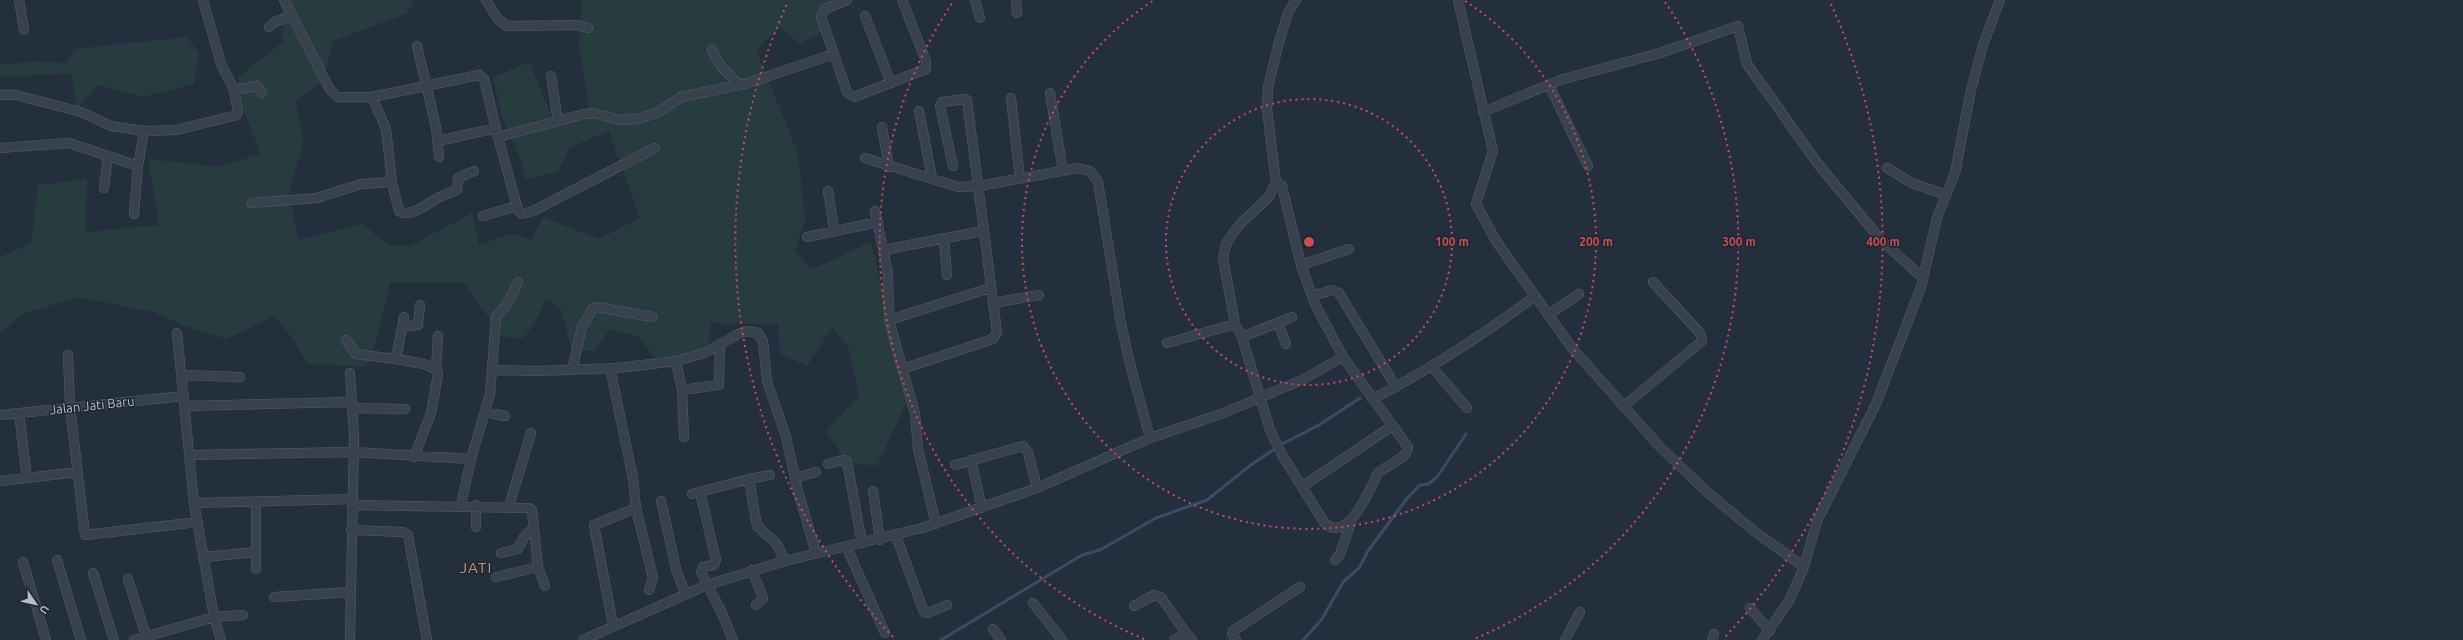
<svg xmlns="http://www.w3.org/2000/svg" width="2463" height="640" viewBox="0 0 2463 640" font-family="Ubuntu,sans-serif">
  <rect width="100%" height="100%" fill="#242f3e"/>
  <path fill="#263c3f" d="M 283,0 L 413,0 L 408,13 L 333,41 L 323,81 L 296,101 L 304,143 L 289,190 L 298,240 L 362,224 L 389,245 L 410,246 L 472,213 L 479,245 L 512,233 L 531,240 L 543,217 L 599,239 L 640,218 L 609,131 L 569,148 L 558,172 L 525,179 L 522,164 L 502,117 L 493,77 L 529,62 L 552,117 L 586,119 L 589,108 L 579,47 L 582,0 L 832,0 L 821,33 L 800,44 L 780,28 L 756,50 L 798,154 L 805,221 L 795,250 L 811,270 L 871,242 L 908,399 L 877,466 L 846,462 L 826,431 L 859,396 L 848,346 L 832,328 L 807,366 L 781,354 L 778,324 L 711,323 L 707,353 L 655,358 L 639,337 L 610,329 L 594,351 L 572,351 L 561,309 L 546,298 L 535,322 L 524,338 L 503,337 L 463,282 L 390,283 L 377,337 L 367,367 L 307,363 L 293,339 L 274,316 L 226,339 L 182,325 L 153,312 L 76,297 L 21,315 L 0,334 L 0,257 L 31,243 L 38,185 L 87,179 L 86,232 L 159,225 L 148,159 L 219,167 L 261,153 L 242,108 L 237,78 L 283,42 Z
    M 187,37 L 199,53 L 194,84 L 143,97 L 99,85 L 77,108 L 71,73 L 0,77 L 0,64 L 37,62 L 67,63 L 74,49 Z"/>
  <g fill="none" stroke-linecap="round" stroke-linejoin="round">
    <path stroke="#394c67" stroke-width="3" d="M 941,640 L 1082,555 L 1100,550 L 1156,518 L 1207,500 L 1252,464 L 1284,443 L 1319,425 L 1360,398
      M 1303,640 L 1322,619 L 1343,582 L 1359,568 L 1368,551 L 1408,497 L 1420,485 L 1428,484 L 1437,477 L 1466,434"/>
    <g stroke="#565f6c" stroke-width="10">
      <path id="minor" d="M 19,0 L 24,30
        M 284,0 L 329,88 L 337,97 L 372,97 L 479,75 L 484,79 L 498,137
        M 486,0 L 497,18 L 507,26 L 577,25 L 588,28
        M 975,0 L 980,18
        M 1016,0 L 1017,13
        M 1458,0 L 1493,151 L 1476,204 L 1496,241 L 1572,348 L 1661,448 L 1706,491 L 1754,531 L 1804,567
        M 865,16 L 891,83
        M 269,27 L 275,22 L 291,16
        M 417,46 L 436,127 L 439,157
        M 712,50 L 720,65 L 739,85
        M 834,54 L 847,92 L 854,97 L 926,69 L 926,61 L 902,0
        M 551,76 L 558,121
        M 1549,85 L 1588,166
        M 234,90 L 257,86 L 262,93
        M 1050,93 L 1063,171
        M 1,95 L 16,95 L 81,112 L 111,126 L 144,131
        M 1011,98 L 1020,179
        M 919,111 L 932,178
        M 1483,112 L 1560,80 L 1660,53 L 1738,26 L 1747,64 L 1818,164 L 1881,240 L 1923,278
        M 882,127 L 889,167
        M 438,141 L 496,128
        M 0,148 L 69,143 L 138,166 L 144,131 L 176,130 L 237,115 L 238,112 L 234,90 L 221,64 L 203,0
        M 655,148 L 533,211 L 522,214 L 518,210 L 498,137 L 584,114 L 594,113 L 620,120 L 637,119 L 657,113 L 681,97 L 748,83 L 834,54 L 821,17 L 825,9 L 847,0
        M 865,158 L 958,187 L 979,186 L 1078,168 L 1090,171 L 1098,182 L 1121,323 L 1129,360 L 1150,438
        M 1887,168 L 1912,183 L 1946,195
        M 392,182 L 399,211 C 412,218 426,204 436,199 C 443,195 450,193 457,190 L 458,178 L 474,171
        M 1276,182 L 1282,186 L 1301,265 L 1315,304 L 1343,357 L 1408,447 C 1407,460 1387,464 1378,473 C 1370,489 1347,546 1324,522 L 1282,455 L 1270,430 L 1242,337 L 1235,324 L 1223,258 L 1226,244 L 1233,233 L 1241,223 L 1269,197 L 1276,182 L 1267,109 L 1268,87 L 1279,42 L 1288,13 L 1296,0
        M 104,188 L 108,156
        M 828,191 L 834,229
        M 252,203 L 317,198 L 361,184 L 392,182 L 386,129 L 372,97
        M 875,211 L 888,273 L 889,320 L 915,414 L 918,449 L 936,524
        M 134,214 L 138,166
        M 483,216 L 517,206
        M 807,237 L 878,222
        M 944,239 L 947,275
        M 883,250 L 983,231
        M 1301,265 L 1349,249
        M 1312,296 L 1332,290 L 1339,293 L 1396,387
        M 993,303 L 1039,295
        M 1548,315 L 1579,294
        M 404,317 L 396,359 L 424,364 L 437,370 L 438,374 L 431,413 L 414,457
        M 889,320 L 990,288
        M 1278,323 L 1286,344
        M 402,327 L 418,325 L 420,305
        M 177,333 L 194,503 L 214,617 L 221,640
        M 1242,337 L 1292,317
        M 346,340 L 356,354 L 396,359
        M 1167,343 L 1235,324
        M 68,355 L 70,407 L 85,535 L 198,522
        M 676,361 L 682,390
        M 1432,367 L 1467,408
        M 610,368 L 633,478 L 636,508 L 653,578 L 649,590
        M 436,369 L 438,336
        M 902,369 L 993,339 L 997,332 L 967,100 L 965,99 L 942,102 L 940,106 L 953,166
        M 492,370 L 496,317 L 508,303 L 518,282
        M 572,370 L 582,327 L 593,308 L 597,307 L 652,317
        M 350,373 L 354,436 L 350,640
        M 183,375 L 240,377
        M 1372,399 C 1430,370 1482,335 1534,297
        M 185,406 L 351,402
        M 1624,406 L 1702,341 L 1700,333 L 1653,282
        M 352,408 L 405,409
        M 485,412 L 505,416
        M 19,413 L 27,478
        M 0,415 L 184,396
        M 684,437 L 682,390 L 719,385 L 720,344
        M 189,455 L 353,452 L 471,459
        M 971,460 L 982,508
        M 828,464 L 843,460 L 847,462 L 862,543
        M 955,465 L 1023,446 L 1028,452 L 1037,488
        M 795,478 L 816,472
        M 749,479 L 770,475
        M 0,481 L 78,472
        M 1303,486 L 1392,426
        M 873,491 L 880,540
        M 700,492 L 716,560 L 714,565 L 703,567 L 701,572 L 721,611 L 733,640
        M 692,494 L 749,479 L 757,526 L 777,544 L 785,561
        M 661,501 L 677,573 L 686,594
        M 194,503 L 352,499
        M 256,503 L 256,569
        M 352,505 L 529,508 L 532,510 L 538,567 L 496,577
        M 461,505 L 471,459 L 490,394 L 492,370 L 537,371 L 618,368 L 676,361 L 705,353 L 740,333 L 748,331 L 758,333 L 763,341 L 767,381 L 786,437 L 798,491 L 816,553
        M 509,506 L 531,433
        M 476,527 L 476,505
        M 351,530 L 403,532 L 408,535 L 427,640
        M 896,536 L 924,612 L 928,613 L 947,605
        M 846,546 L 885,633
        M 501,553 L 518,549 L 524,537 L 532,529
        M 205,557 L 255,552
        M 57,560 L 81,640
        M 1335,560 L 1340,554 L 1351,522
        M 23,562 L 46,640
        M 538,567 L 545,586
        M 752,570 L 763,598 L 756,605
        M 93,573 L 114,640
        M 128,579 L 146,636
        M 274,597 L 350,592
        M 1033,603 L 1062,640
        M 1134,606 L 1154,595 L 1161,597 L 1186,633
        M 1750,608 L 1770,631
        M 613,625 L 594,525 L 636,508
        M 993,629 L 1001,640
        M 134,640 L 214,617 L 243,615
        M 583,640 L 707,585 L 785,561 L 922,528 L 1037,488 L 1150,438 L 1221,414 L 1302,380 L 1343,357
        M 1174,640 L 1186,633 L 1192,640
        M 1236,640 L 1232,634 L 1233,631 L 1300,587
        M 1565,640 L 1580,612
        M 1712,640 L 1714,634
        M 1762,640 L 1789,601 L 1804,567 L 1817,521 L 1876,404 L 1921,287 L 1937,218 L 1955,173 L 1971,90 L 1983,45 L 2000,0"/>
    </g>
    <use href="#minor" stroke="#38414e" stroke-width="9"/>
  </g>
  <g fill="none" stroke="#ce4d50" stroke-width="2" stroke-dasharray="2 4">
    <circle cx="1309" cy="242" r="143"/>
    <path d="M1465 1A287 287 0 1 1 1153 1"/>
    <path d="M1144 639A430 430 0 0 1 953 2M1665 2A430 430 0 0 1 1474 639"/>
    <path d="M893 637A574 574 0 0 1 787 4M1831 4A574 574 0 0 1 1725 637"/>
  </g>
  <g text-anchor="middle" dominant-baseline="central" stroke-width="3" stroke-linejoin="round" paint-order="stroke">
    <g font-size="13" fill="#b4bcc9" stroke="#1d2633">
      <text transform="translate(92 405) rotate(-6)">Jalan Jati Baru</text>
    </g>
    <g font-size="15" letter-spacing="1" fill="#d59563" stroke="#1d2633">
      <text x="476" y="567">JATI</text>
    </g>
  </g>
  <circle cx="1309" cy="242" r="6" fill="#ce4d50" stroke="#1d2633" stroke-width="2"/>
  <g font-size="12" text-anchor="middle" font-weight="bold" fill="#ce4d50" stroke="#1d2633" stroke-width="3" stroke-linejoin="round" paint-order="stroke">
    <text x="1452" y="246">100 m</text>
    <text x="1596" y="246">200 m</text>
    <text x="1739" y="246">300 m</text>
    <text x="1883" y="246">400 m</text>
  </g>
  <g transform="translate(36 604) rotate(124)" stroke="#1d2633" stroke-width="3" paint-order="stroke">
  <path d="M0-3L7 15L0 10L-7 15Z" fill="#b4bcc9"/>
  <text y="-6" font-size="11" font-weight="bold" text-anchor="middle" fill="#b4bcc9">U</text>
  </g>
</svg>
